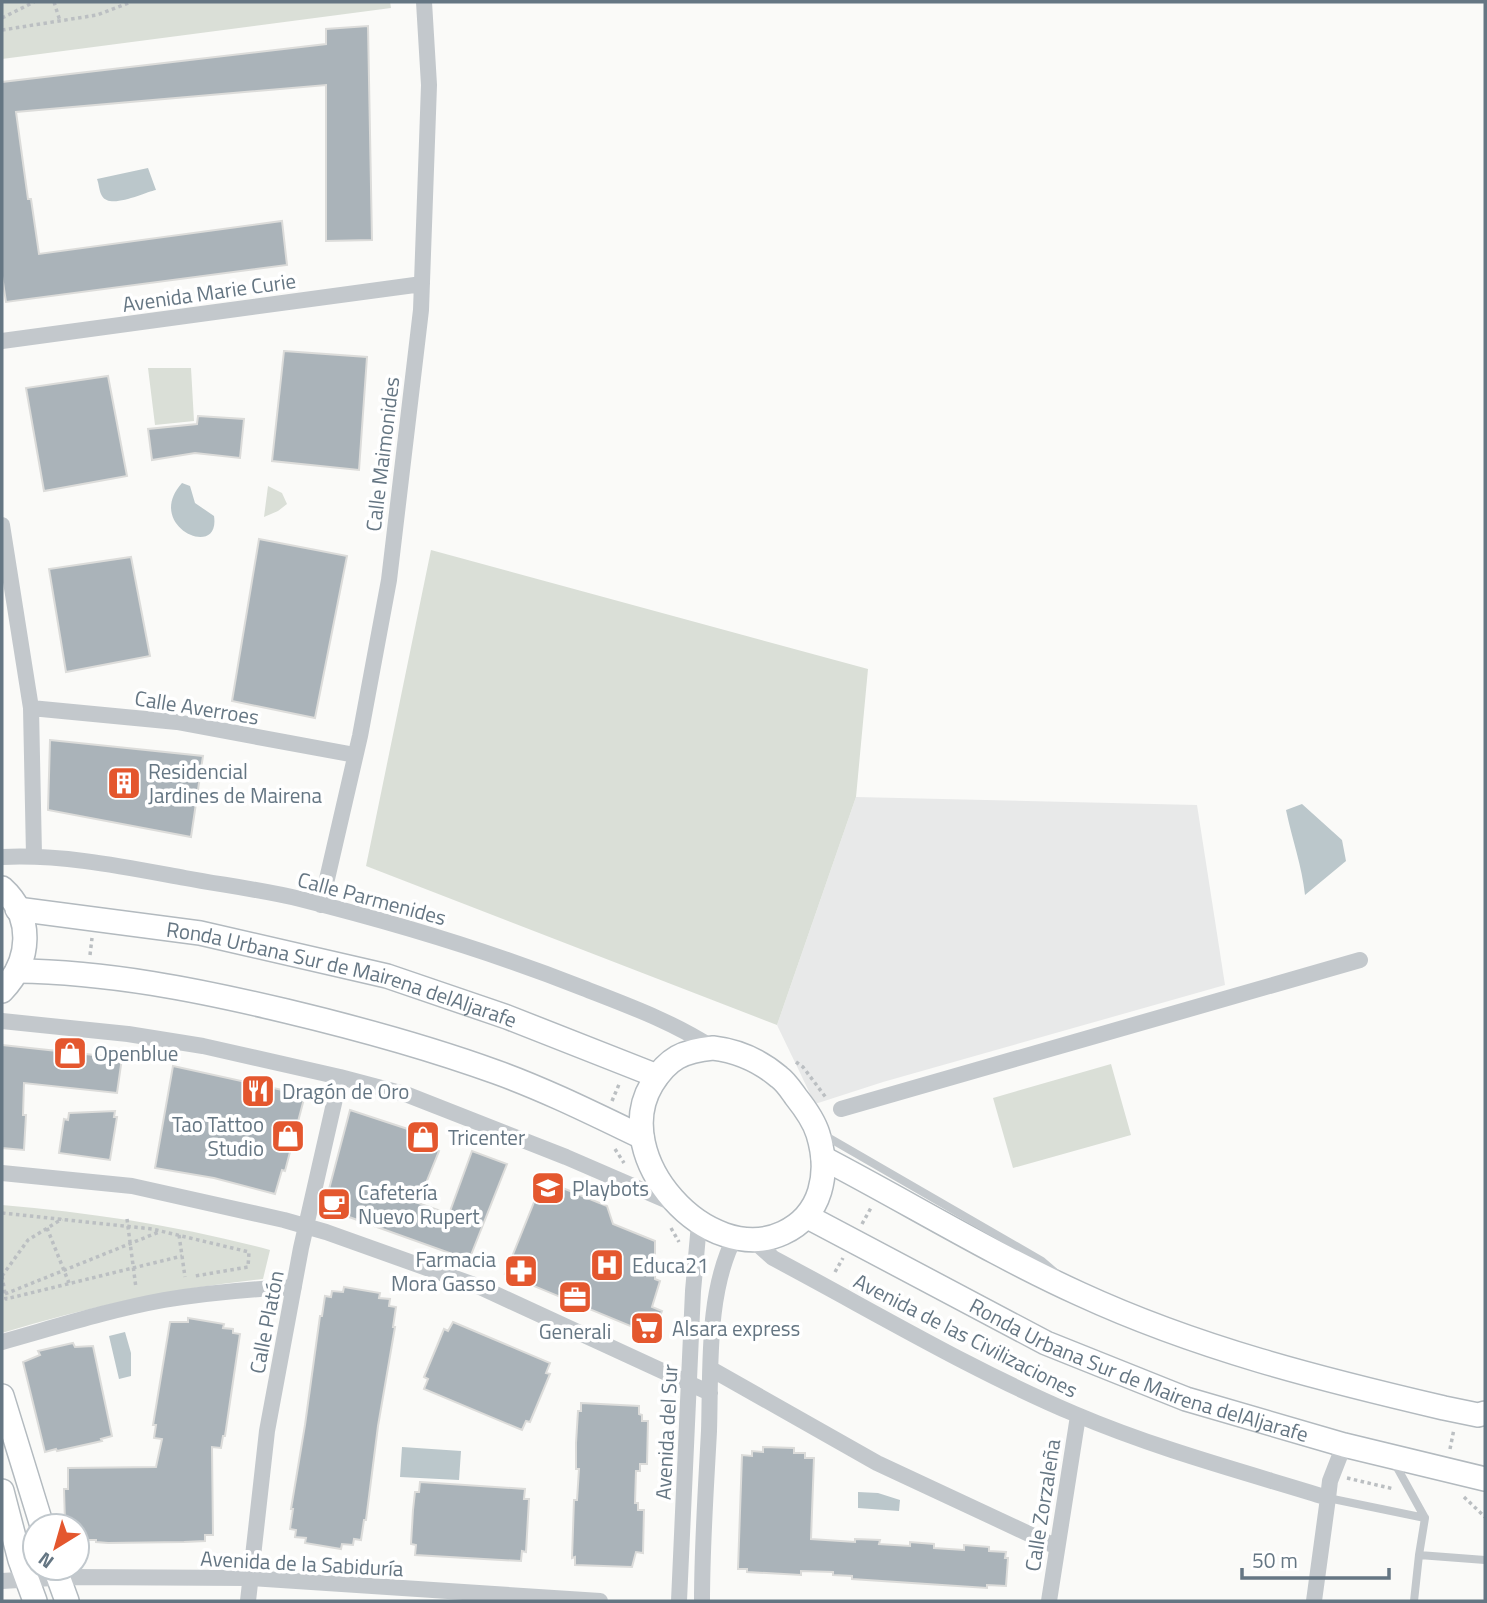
<svg xmlns="http://www.w3.org/2000/svg" width="1487" height="1603" viewBox="0 0 1487 1603" font-family="'Titillium Web',sans-serif">
  <rect width="100%" height="100%" fill="#fafaf8"/>
  <path fill="#e8e9e9" d="M 856,797 L 1197,805 L 1225,985 L 883,1082 L 815,1104 L 777,1025 Z"/>
  <path fill="#dadfd7" d="M 2,2 L 390,2 L 391,8 L 2,59 Z
    M 148,368 L 191,368 L 194,421 L 155,425 Z
    M 268,486 L 282,493 L 287,504 L 278,511 L 264,517 Z
    M 431,550 L 868,669 L 856,797 L 777,1025 L 366,866 Z
    M 1111,1064 L 1131,1135 L 1013,1168 L 993,1098 Z
    M 2,1205 C 93,1213 181,1226 270,1250 L 263,1279 C 173,1288 88,1307 2,1333 Z"/>
  <path fill="#bbc7cb" d="M 148,168 L 156,190 C 145,192 110,210 102,196 C 99,191 99,184 97,179 Z
    M 182,483 L 190,486 L 195,503 L 214,516 C 221,561 143,526 182,483 Z
    M 1302,804 L 1342,840 L 1346,861 L 1305,895 C 1302,866 1292,839 1286,810 Z
    M 125,1332 L 131,1353 L 131,1376 L 119,1379 L 109,1336 Z
    M 402,1447 L 461,1451 L 459,1480 L 400,1477 Z
    M 858,1492 L 878,1493 L 900,1500 L 899,1511 L 858,1508 Z"/>
  <path fill="#aab3b9" stroke="#dcdcda" stroke-width="2" d="M 368,26 L 372,240 L 326,241 L 326,85 L 16,112 L 28,199 L 31,199 L 39,254 L 282,221 L 287,265 L 6,302 L 2,276 L 2,82 L 326,44 L 326,29 Z
    M 284,351 L 367,357 L 359,470 L 272,461 Z
    M 108,376 L 127,476 L 44,491 L 26,388 Z
    M 198,416 L 244,419 L 240,458 L 195,453 L 152,460 L 148,429 L 197,424 Z
    M 259,539 L 347,556 L 315,718 L 232,701 Z
    M 131,557 L 150,656 L 66,672 L 49,569 Z
    M 50,740 L 203,756 L 191,837 L 48,810 Z
    M 2,1045 L 122,1058 L 117,1093 L 24,1083 L 23,1115 L 26,1115 L 24,1150 L 2,1148 Z
    M 173,1066 L 305,1095 L 285,1171 L 282,1170 L 275,1194 L 214,1178 L 155,1168 Z
    M 350,1110 L 435,1138 L 432,1148 L 439,1151 L 418,1203 L 449,1214 L 472,1151 L 507,1164 L 469,1260 L 324,1208 Z
    M 115,1111 L 114,1117 L 117,1117 L 110,1160 L 59,1153 L 64,1119 L 68,1120 L 69,1113 Z
    M 543,1180 L 607,1206 L 613,1224 L 655,1241 L 655,1279 L 660,1281 L 652,1307 L 662,1311 L 652,1335 L 505,1274 Z
    M 344,1287 L 380,1293 L 379,1298 L 390,1299 L 389,1306 L 396,1307 L 393,1327 L 395,1327 L 378,1426 L 366,1520 L 364,1520 L 361,1540 L 354,1539 L 353,1545 L 342,1544 L 341,1549 L 305,1543 L 306,1538 L 295,1537 L 296,1530 L 290,1529 L 293,1509 L 291,1509 L 305,1425 L 320,1316 L 322,1316 L 325,1296 L 331,1297 L 332,1291 L 343,1292 Z
    M 188,1318 L 224,1324 L 223,1328 L 233,1329 L 233,1333 L 240,1334 L 225,1436 L 223,1436 L 221,1448 L 212,1447 L 213,1535 L 205,1535 L 205,1541 L 184,1542 L 108,1543 L 96,1542 L 96,1540 L 77,1540 L 77,1526 L 68,1526 L 68,1523 L 65,1523 L 64,1489 L 68,1489 L 68,1468 L 156,1467 L 162,1439 L 154,1438 L 156,1425 L 153,1425 L 170,1322 L 188,1322 Z
    M 453,1322 L 550,1363 L 546,1373 L 550,1374 L 530,1422 L 526,1421 L 522,1430 L 424,1389 L 428,1379 L 424,1377 L 437,1346 L 444,1329 L 448,1331 Z
    M 73,1343 L 75,1347 L 93,1346 L 112,1436 L 101,1439 L 102,1441 L 57,1451 L 56,1449 L 45,1452 L 23,1362 L 40,1355 L 38,1351 Z
    M 581,1403 L 639,1406 L 639,1414 L 642,1415 L 642,1421 L 648,1421 L 647,1464 L 640,1464 L 640,1471 L 636,1471 L 635,1503 L 638,1503 L 638,1510 L 644,1510 L 643,1553 L 636,1552 L 632,1567 L 575,1565 L 575,1557 L 572,1558 L 574,1500 L 577,1500 L 579,1469 L 576,1469 L 576,1443 L 578,1411 L 581,1411 Z
    M 763,1447 L 794,1448 L 794,1453 L 805,1453 L 805,1458 L 814,1458 L 811,1539 L 855,1542 L 855,1539 L 880,1540 L 879,1544 L 910,1546 L 910,1542 L 934,1544 L 934,1548 L 964,1550 L 964,1545 L 989,1547 L 989,1551 L 1006,1552 L 1005,1558 L 1008,1558 L 1006,1586 L 987,1585 L 987,1588 L 852,1579 L 852,1576 L 833,1575 L 833,1572 L 801,1571 L 801,1575 L 747,1572 L 747,1569 L 738,1569 L 742,1455 L 752,1456 L 752,1451 L 763,1452 Z
    M 420,1482 L 525,1489 L 524,1499 L 529,1499 L 526,1552 L 522,1551 L 521,1561 L 415,1555 L 416,1545 L 411,1544 L 413,1510 L 415,1492 L 419,1492 Z"/>
  <g fill="none" stroke-linecap="round" stroke-linejoin="round">
    <g stroke="#b3babf" stroke-width="26">
      <g id="secondary">
        <path d="M 2,888 C 34,917 31,961 2,991"/>
        <path id="s1" d="M 17,909 L 200,933 L 387,976 L 507,1017 L 657,1076"/>
        <path d="M 17,971 C 108,972 198,990 286,1011 C 357,1028 427,1047 496,1072 C 546,1090 594,1114 642,1137"/>
        <path d="M 713,1048 C 738,1051 759,1060 779,1077 C 786,1082 791,1090 796,1097 C 804,1107 814,1121 818,1134 C 830,1173 822,1215 783,1233 C 708,1268 608,1157 652,1084 C 668,1058 683,1051 713,1048 Z"/>
        <path d="M 823,1158 C 909,1203 992,1254 1080,1294 C 1197,1348 1320,1379 1444,1408 L 1478,1415 L 1485,1413"/>
        <path id="s2" d="M 808,1217 L 1046,1343 L 1186,1399 L 1344,1445 L 1485,1479"/>
        <path d="M 2,1396 L 42,1526"/>
        <path d="M 2,1491 L 20,1560 L 35,1601"/>
        <path d="M 55,1568 L 67,1601"/>
      </g>
    </g>
    <path stroke="#bbbfc2" stroke-width="3.5" stroke-dasharray="3.5 3.5" stroke-linecap="butt" d="M 54,2 L 60,21
      M 2,18 L 34,2
      M 2,30 L 97,15 L 131,2
      M 90,955 L 92,938
      M 796,1062 L 803,1067 L 827,1099
      M 612,1101 L 620,1082
      M 615,1149 L 624,1163
      M 2,1213 L 152,1229 L 249,1252 L 248,1267 L 195,1276
      M 127,1219 L 136,1288
      M 862,1224 L 872,1206
      M 47,1228 L 69,1283
      M 671,1228 L 679,1242
      M 179,1235 L 185,1277
      M 835,1272 L 843,1258
      M 2,1276 L 6,1299 L 182,1256
      M 2,1276 L 28,1240 L 62,1219
      M 5,1294 L 159,1232
      M 1450,1449 L 1454,1429
      M 1347,1478 L 1394,1489
      M 1464,1497 L 1485,1517"/>
    <path stroke="#c3c8cc" stroke-width="8" d="M 824,1135 L 1042,1261 L 1056,1273
      M 1394,1462 L 1425,1518 L 1419,1555
      M 1328,1498 L 1425,1518
      M 1414,1601 L 1419,1555 L 1485,1560"/>
    <path stroke="#c3c8cc" stroke-width="16" d="M 2,341 L 422,284
      M 2,525 L 31,708 L 34,855
      M 31,708 L 177,722 L 355,755
      M 2,857 C 63,854 125,867 185,878 C 223,885 263,890 300,899 C 396,923 492,952 583,988 C 629,1006 671,1021 713,1048
      M 321,905 L 360,736 L 389,580 L 421,310 L 429,85 L 424,2
      M 2,1021 L 128,1034 L 203,1046 L 340,1077 L 408,1095 L 566,1157 L 677,1205
      M 841,1109 L 1360,960
      M 2,1173 L 132,1186 L 284,1220 L 326,1232 L 480,1287 L 710,1393
      M 754,1241 L 773,1258 C 873,1311 971,1370 1075,1414 C 1157,1449 1244,1472 1328,1498 L 1330,1481 L 1344,1445
      M 2,1342 C 56,1327 109,1310 164,1300 C 207,1293 250,1289 294,1287
      M 711,1369 L 877,1463 L 1057,1547
      M 2,1581 L 69,1577 L 249,1578 L 600,1601
      M 248,1601 L 267,1431 L 301,1248 L 340,1077
      M 679,1601 L 693,1291 L 699,1224
      M 702,1601 C 702,1544 706,1488 709,1431 C 711,1370 706,1292 735,1237
      M 1049,1601 L 1078,1416
      M 1314,1601 L 1328,1498"/>
    <use href="#secondary" stroke="#fff" stroke-width="23"/>
  </g>
  <defs>
    <g id="building-square" transform="scale(1.75)"><rect x="-9" y="-9" width="18" height="18" rx="4" fill="#e4572e" stroke="#fff"/><path d="M-4-6H4V6H1V3H-1V6H-4ZM-2.5-4.3h1.7v1.8h-1.7ZM.8-4.3h1.7v1.8H.8ZM-2.5-1h1.7V.8h-1.7ZM.8-1h1.7V.8H.8Z" fill="#fff"/></g>
    <g id="shop-square" transform="scale(1.75)"><rect x="-9" y="-9" width="18" height="18" rx="4" fill="#e4572e" stroke="#fff"/><path d="M-5-2.5h2.3a2.7 3.5 0 0 1 5.4 0H5L5.5 6h-11ZM-1.5-2.5h3a1.5 2.3 0 0 0-3 0Z" fill="#fff"/></g>
    <g id="restaurant-square" transform="scale(1.75)"><rect x="-9" y="-9" width="18" height="18" rx="4" fill="#e4572e" stroke="#fff"/><path d="M-5-6h1v4h1v-4h1v4h1v-4h1v5L-1.5 .5V6h-2V.5L-5-1ZM5-6V6H3V1.5H1.5Q1.5-4 5-6Z" fill="#fff"/></g>
    <g id="school-square" transform="scale(1.75)"><rect x="-9" y="-9" width="18" height="18" rx="4" fill="#e4572e" stroke="#fff"/><path d="M0-5L7-2L0 1L-7-2ZM-4 1L0 2.5L4 1V4Q0 6-4 4Z" fill="#fff"/></g>
    <g id="cafe-square" transform="scale(1.75)"><rect x="-9" y="-9" width="18" height="18" rx="4" fill="#e4572e" stroke="#fff"/><path d="M-5.5-4.5H6V0H3Q3 3.5 0 3.5H-2.5Q-5.5 3.5-5.5 0ZM3-3.2v2h1.7v-2ZM-6 4.5H4V6H-6Z" fill="#fff"/></g>
    <g id="hospital-square" transform="scale(1.75)"><rect x="-9" y="-9" width="18" height="18" rx="4" fill="#e4572e" stroke="#fff"/><path d="M-5-5h3v3.5h4V-5h3V5h-3V1.5h-4V5h-3Z" fill="#fff"/></g>
    <g id="pharmacy-square" transform="scale(1.75)"><rect x="-9" y="-9" width="18" height="18" rx="4" fill="#e4572e" stroke="#fff"/><path d="M-2-6h4v4h4v4h-4v4h-4v-4h-4v-4h4Z" fill="#fff"/></g>
    <g id="office-square" transform="scale(1.75)"><rect x="-9" y="-9" width="18" height="18" rx="4" fill="#e4572e" stroke="#fff"/><path d="M-6-3h4V-5.5h4V-3h4V5H-6ZM-1-4.5V-3h2v-1.5ZM-6 0V1H6V0Z" fill="#fff"/></g>
    <g id="supermarket-square" transform="scale(1.75)"><rect x="-9" y="-9" width="18" height="18" rx="4" fill="#e4572e" stroke="#fff"/><path d="M-6-5.5h2.5l.6 2H6L4.5 2H-2.5L-4.4-4H-6ZM-1.5 3.2a1.3 1.3 0 1 0 .1 0ZM3 3.2a1.3 1.3 0 1 0 .1 0Z" fill="#fff"/></g>
  </defs>
  <g fill-rule="evenodd">
    <use href="#building-square" x="124" y="783"/>
    <use href="#shop-square" x="70" y="1053"/>
    <use href="#restaurant-square" x="258" y="1091"/>
    <use href="#shop-square" x="288" y="1136"/>
    <use href="#shop-square" x="423" y="1137"/>
    <use href="#school-square" x="548" y="1188"/>
    <use href="#cafe-square" x="334" y="1204"/>
    <use href="#hospital-square" x="607" y="1265"/>
    <use href="#pharmacy-square" x="521" y="1271"/>
    <use href="#office-square" x="575" y="1297"/>
    <use href="#supermarket-square" x="647" y="1328"/>
  </g>
  <g text-anchor="middle" dominant-baseline="central" stroke-width="7" stroke-linejoin="round" paint-order="stroke">
    <g font-size="21" fill="#657683" stroke="#fff">
      <text transform="translate(209 292) rotate(-8)">Avenida Marie Curie</text>
      <text transform="translate(382 454) rotate(-83)">Calle Maimonides</text>
      <text transform="translate(197 707) rotate(9)">Calle Averroes</text>
      <text transform="translate(372 898) rotate(15)">Calle Parmenides</text>
      <text stroke="none"><textPath href="#s1" startOffset="332">Ronda Urbana Sur de Mairena delAljarafe</textPath></text>
      <text transform="translate(266 1322) rotate(-79)">Calle Platón</text>
      <text transform="translate(966 1335) rotate(27)">Avenida de las Civilizaciones</text>
      <text stroke="none"><textPath href="#s2" startOffset="366">Ronda Urbana Sur de Mairena delAljarafe</textPath></text>
      <text transform="translate(666 1432) rotate(-87)">Avenida del Sur</text>
      <text transform="translate(1042 1505) rotate(-81)">Calle Zorzaleña</text>
      <text transform="translate(302 1563) rotate(3)">Avenida de la Sabiduría</text>
    </g>
    <g font-size="21" fill="#657683" stroke="#fff" text-anchor="start">
      <text x="148" y="771">Residencial<tspan x="148" dy="24">Jardines de Mairena</tspan></text>
      <text x="94" y="1053">Openblue</text>
      <text x="282" y="1091">Dragón de Oro</text>
      <text x="264" y="1124" text-anchor="end">Tao Tattoo<tspan x="264" dy="24">Studio</tspan></text>
      <text x="448" y="1137">Tricenter</text>
      <text x="572" y="1188">Playbots</text>
      <text x="358" y="1192">Cafetería<tspan x="358" dy="24">Nuevo Rupert</tspan></text>
      <text x="496" y="1259" text-anchor="end">Farmacia<tspan x="496" dy="24">Mora Gasso</tspan></text>
      <text x="632" y="1265">Educa21</text>
      <text x="672" y="1328">Alsara express</text>
      <text x="575" y="1331" text-anchor="middle">Generali</text>
    </g>
  </g>
  <rect width="1487" height="1603" fill="none" stroke="#657683" stroke-width="7"/>
  <g transform="translate(56 1547) rotate(217)"><circle r="33" fill="#ffffff" stroke="#c1c8cd" stroke-width="2"/>
  <path d="M0-5L12 26L0 18L-12 26Z" fill="#e4572e"/>
  <text y="-10" font-size="19" font-weight="bold" text-anchor="middle" fill="#657683">N</text>
  </g>
  <path d="M1242 1568v10h147v-10" fill="none" stroke="#657683" stroke-width="3.5"/>
  <text x="1252" y="1568" font-size="21" fill="#657683" stroke="#ffffff" stroke-width="5" paint-order="stroke">50 m</text>
</svg>
